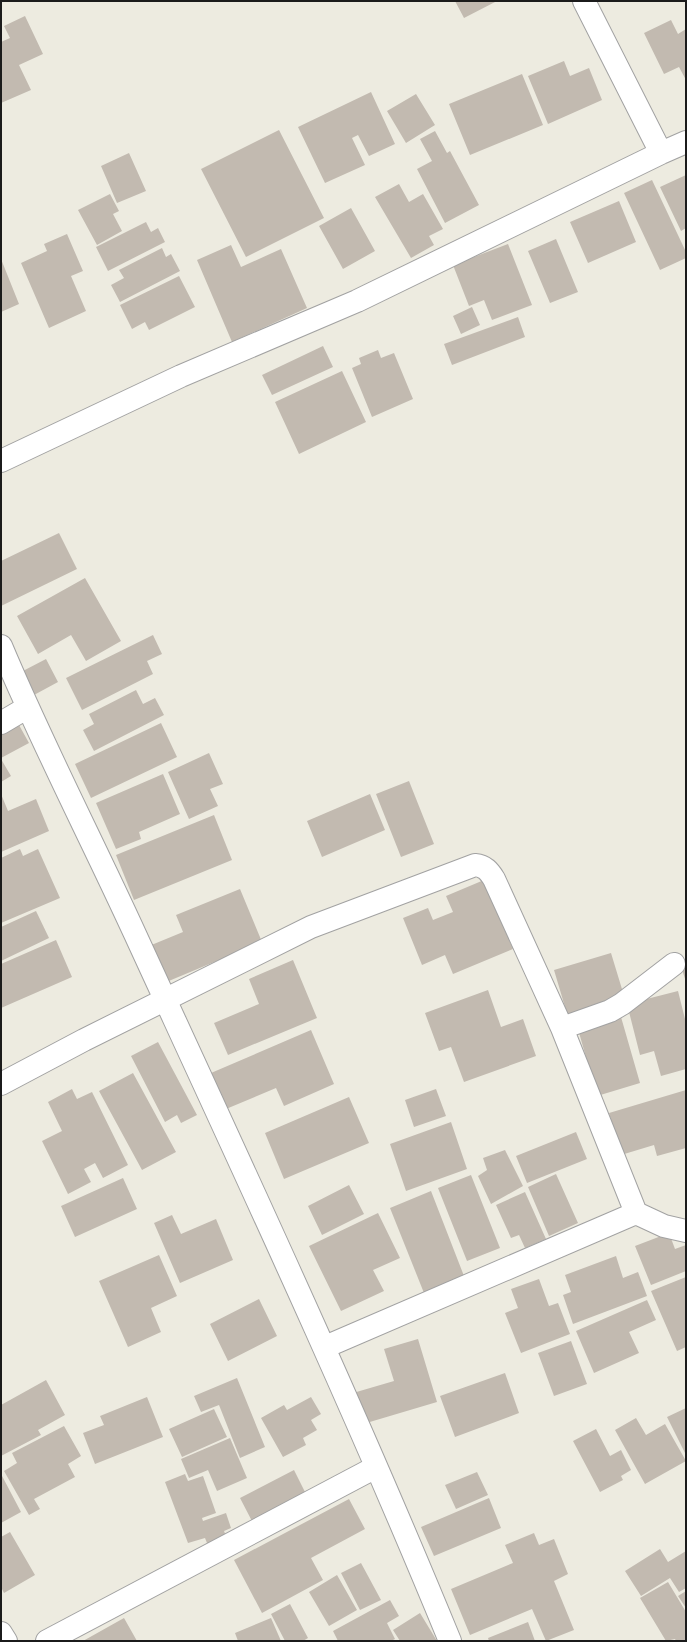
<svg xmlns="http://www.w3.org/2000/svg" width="687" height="1642" viewBox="0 0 687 1642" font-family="Helvetica,sans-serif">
  <rect width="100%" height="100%" fill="#edebe0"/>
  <path fill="#c2bab0" d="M 455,1 L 497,1 L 464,18 Z
    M 25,16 L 43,54 L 19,65 L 31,90 L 1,103 L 1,42 L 10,38 L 4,26 Z
    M 671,20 L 678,34 L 686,29 L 686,80 L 679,67 L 664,74 L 644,33 Z
    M 564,61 L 570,76 L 589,68 L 602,100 L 548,124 L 528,76 Z
    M 522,74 L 543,125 L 470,155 L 449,104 Z
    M 371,92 L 395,144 L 369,156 L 358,135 L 352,138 L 365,165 L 325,183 L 298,127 Z
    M 416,94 L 435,125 L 406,143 L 387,111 Z
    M 279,130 L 324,218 L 246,257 L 201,169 Z
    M 435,131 L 447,153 L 450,151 L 479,205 L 445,223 L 417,169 L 432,161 L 420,139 Z
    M 129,153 L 146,191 L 117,203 L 101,166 Z
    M 686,175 L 686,228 L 681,231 L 660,187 Z
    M 652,180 L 686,252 L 686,258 L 660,270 L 624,193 Z
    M 399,184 L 409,202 L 423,194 L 443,229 L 429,236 L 434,245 L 411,258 L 375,197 Z
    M 110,194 L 119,211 L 113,214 L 122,231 L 97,245 L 78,210 Z
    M 619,201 L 636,242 L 588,263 L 570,222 Z
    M 351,208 L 375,251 L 343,269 L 319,226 Z
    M 146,222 L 151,232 L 158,228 L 165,242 L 108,271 L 96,247 Z
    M 67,234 L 83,271 L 71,276 L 86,311 L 49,328 L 21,263 L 47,251 L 44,244 Z
    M 556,239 L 578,292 L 550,303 L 528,251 Z
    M 508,244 L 532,305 L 492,320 L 484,300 L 469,306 L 453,265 Z
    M 231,245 L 241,267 L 281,249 L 307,308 L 232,342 L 197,260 Z
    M 162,248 L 166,257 L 171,254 L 180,271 L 120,302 L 111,285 L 124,278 L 119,270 Z
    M 1,259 L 19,304 L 1,312 Z
    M 179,276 L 195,307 L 149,330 L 145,322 L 132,329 L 120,305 Z
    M 472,307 L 480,325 L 461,334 L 453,316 Z
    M 518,317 L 525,337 L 452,365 L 444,344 Z
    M 323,346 L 333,367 L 272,395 L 262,375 Z
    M 378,350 L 381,358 L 394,353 L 413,399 L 372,417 L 352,368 L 361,364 L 359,358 Z
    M 342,371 L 366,422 L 299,454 L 275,402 Z
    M 59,533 L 77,569 L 1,606 L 1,561 Z
    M 85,578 L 121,641 L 86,661 L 71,635 L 38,654 L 17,616 Z
    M 153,635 L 162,654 L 147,661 L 153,674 L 82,710 L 66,678 Z
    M 46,659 L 58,682 L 34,695 L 21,672 Z
    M 136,690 L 143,704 L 155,698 L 164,715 L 94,751 L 83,730 L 94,724 L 89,714 Z
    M 161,723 L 177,757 L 91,798 L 75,764 Z
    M 19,725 L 29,743 L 1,758 L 1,734 Z
    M 209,753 L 223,784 L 210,789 L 218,806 L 189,819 L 168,772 Z
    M 1,759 L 11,776 L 1,782 Z
    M 163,774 L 180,814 L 139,832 L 141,839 L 116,849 L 96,803 Z
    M 409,781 L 434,844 L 401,857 L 376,794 Z
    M 1,794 L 8,811 L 36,799 L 49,831 L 1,852 Z
    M 370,794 L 385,830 L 322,857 L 307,821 Z
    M 214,815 L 232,860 L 134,900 L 116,855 Z
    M 20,849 L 23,856 L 38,849 L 60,898 L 1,923 L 1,858 Z
    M 484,880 L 513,949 L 453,974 L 445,955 L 422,965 L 403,918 L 428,908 L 433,920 L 453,912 L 446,896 Z
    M 240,889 L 262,942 L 164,983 L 149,946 L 183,932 L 176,915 Z
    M 36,911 L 49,938 L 1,961 L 1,927 Z
    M 56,940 L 72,977 L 1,1008 L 1,964 Z
    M 611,953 L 625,999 L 568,1017 L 554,970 Z
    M 293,960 L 317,1018 L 228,1055 L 214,1023 L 259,1004 L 249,979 Z
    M 686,961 L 686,982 L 680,963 Z
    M 488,990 L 501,1027 L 523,1019 L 536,1056 L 464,1082 L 451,1047 L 439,1051 L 425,1013 Z
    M 678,991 L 686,1023 L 686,1069 L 661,1076 L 654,1051 L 640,1055 L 627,1004 Z
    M 621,1017 L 640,1083 L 597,1096 L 578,1029 Z
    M 311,1030 L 334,1084 L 284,1106 L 276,1088 L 226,1109 L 211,1073 Z
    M 158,1042 L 197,1115 L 181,1123 L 177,1115 L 165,1122 L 131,1056 Z
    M 133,1073 L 176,1152 L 142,1170 L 99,1091 Z
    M 72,1089 L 77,1099 L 92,1092 L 128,1165 L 103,1178 L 95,1163 L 84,1169 L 91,1182 L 68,1194 L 42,1141 L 62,1131 L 48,1102 Z
    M 436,1089 L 446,1116 L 414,1127 L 405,1100 Z
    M 686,1090 L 686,1148 L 657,1156 L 654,1145 L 621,1155 L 609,1113 Z
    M 349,1097 L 369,1143 L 284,1179 L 265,1133 Z
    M 451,1122 L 467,1169 L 406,1191 L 390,1144 Z
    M 576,1132 L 587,1159 L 527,1183 L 516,1156 Z
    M 505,1150 L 523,1186 L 491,1204 L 478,1176 L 487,1170 L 483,1158 Z
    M 556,1174 L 578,1223 L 549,1236 L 528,1187 Z
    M 471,1175 L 500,1248 L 467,1261 L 438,1188 Z
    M 123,1178 L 137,1209 L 75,1237 L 61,1206 Z
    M 349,1185 L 364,1214 L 322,1235 L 308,1206 Z
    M 431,1191 L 464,1276 L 424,1293 L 390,1208 Z
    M 525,1192 L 546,1239 L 525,1248 L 519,1235 L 511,1238 L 496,1205 Z
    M 378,1213 L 400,1258 L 373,1270 L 384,1291 L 341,1311 L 309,1246 Z
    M 172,1215 L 181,1234 L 216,1219 L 233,1260 L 180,1283 L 154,1223 Z
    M 669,1233 L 675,1249 L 686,1245 L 686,1271 L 651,1285 L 635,1246 Z
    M 159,1255 L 177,1296 L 151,1308 L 161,1332 L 128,1347 L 99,1281 Z
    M 616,1256 L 623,1278 L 638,1272 L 647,1296 L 573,1324 L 563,1295 L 571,1292 L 565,1275 Z
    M 686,1277 L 686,1347 L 677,1351 L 651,1291 Z
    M 539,1279 L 549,1306 L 558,1303 L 570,1334 L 521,1353 L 505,1313 L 518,1308 L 511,1289 Z
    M 259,1299 L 277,1336 L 228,1361 L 210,1324 Z
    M 647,1300 L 656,1320 L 629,1332 L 639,1353 L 594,1373 L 576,1331 Z
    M 418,1339 L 437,1402 L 363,1424 L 353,1393 L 394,1381 L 384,1349 Z
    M 571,1341 L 587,1384 L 554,1396 L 538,1353 Z
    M 505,1373 L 519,1413 L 455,1437 L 440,1396 Z
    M 237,1378 L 265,1447 L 240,1458 L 219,1405 L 201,1412 L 194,1396 Z
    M 46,1380 L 65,1415 L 38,1430 L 41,1435 L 1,1456 L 1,1405 Z
    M 147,1397 L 163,1437 L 95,1464 L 83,1433 L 104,1425 L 100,1416 Z
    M 311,1397 L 321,1414 L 311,1420 L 317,1430 L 303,1438 L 306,1445 L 283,1457 L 261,1418 L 284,1405 L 287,1410 Z
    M 686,1408 L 686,1455 L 667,1417 Z
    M 214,1409 L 227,1437 L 182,1457 L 169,1429 Z
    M 636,1418 L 646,1435 L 665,1424 L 686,1461 L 645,1484 L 615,1430 Z
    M 64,1426 L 81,1456 L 68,1464 L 75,1477 L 34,1499 L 40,1509 L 29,1515 L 4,1471 L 17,1463 L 12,1453 Z
    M 596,1429 L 610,1456 L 621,1450 L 631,1470 L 621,1476 L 623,1480 L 600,1492 L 573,1441 Z
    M 230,1438 L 247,1478 L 217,1491 L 208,1470 L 189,1478 L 181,1459 Z
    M 294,1470 L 308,1498 L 254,1525 L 240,1498 Z
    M 477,1472 L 488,1495 L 456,1509 L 445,1485 Z
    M 1,1474 L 21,1512 L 1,1523 Z
    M 185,1474 L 188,1481 L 203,1476 L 216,1513 L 202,1518 L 203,1521 L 226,1513 L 231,1528 L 224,1531 L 228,1541 L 209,1548 L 205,1538 L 188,1543 L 165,1482 Z
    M 489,1498 L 501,1528 L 434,1556 L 421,1527 Z
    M 349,1499 L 365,1529 L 311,1558 L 323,1580 L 262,1613 L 234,1560 Z
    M 10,1532 L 35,1575 L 4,1593 L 1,1587 L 1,1537 Z
    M 534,1533 L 539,1545 L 554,1539 L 568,1574 L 554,1581 L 574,1630 L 546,1641 L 532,1609 L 470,1635 L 451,1589 L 513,1563 L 505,1545 Z
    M 660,1549 L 668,1562 L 686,1551 L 686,1588 L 679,1592 L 670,1578 L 641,1596 L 625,1571 Z
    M 361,1563 L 381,1600 L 360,1610 L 341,1573 Z
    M 337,1575 L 357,1610 L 329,1626 L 309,1592 Z
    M 668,1582 L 686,1612 L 686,1641 L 676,1641 L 675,1639 L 666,1641 L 640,1598 Z
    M 686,1591 L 686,1608 L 678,1596 Z
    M 390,1600 L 399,1616 L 387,1623 L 395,1639 L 391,1641 L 338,1641 L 333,1631 Z
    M 290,1604 L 308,1638 L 303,1641 L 285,1641 L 271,1614 Z
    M 420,1613 L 437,1641 L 400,1641 L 393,1630 Z
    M 124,1618 L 137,1641 L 83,1641 Z
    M 271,1618 L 281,1641 L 238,1641 L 235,1633 Z
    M 528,1622 L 535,1641 L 489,1641 L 488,1638 Z"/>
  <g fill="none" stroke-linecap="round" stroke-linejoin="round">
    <g stroke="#a2a2a2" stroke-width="24">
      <path id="minor" d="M 584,1 L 661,153
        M 1,461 L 181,376 L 357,301 L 661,153 L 686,142
        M 1,646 C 42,744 91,838 135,934 C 243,1169 352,1402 450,1641
        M 1,723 L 28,707
        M 562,1028 L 610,1011 L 622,1004 L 674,964
        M 1,1084 L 84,1040 L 311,927 L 475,865 C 485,866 489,871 494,879 L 562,1028 L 636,1213
        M 325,1347 L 636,1213 L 664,1226 L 686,1231
        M 1,1633 L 6,1641
        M 47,1641 L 376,1467"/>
    </g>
    <use href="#minor" stroke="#fff" stroke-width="22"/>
  </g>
  <rect width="687" height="1642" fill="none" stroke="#1b1b1b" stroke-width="4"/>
</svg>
